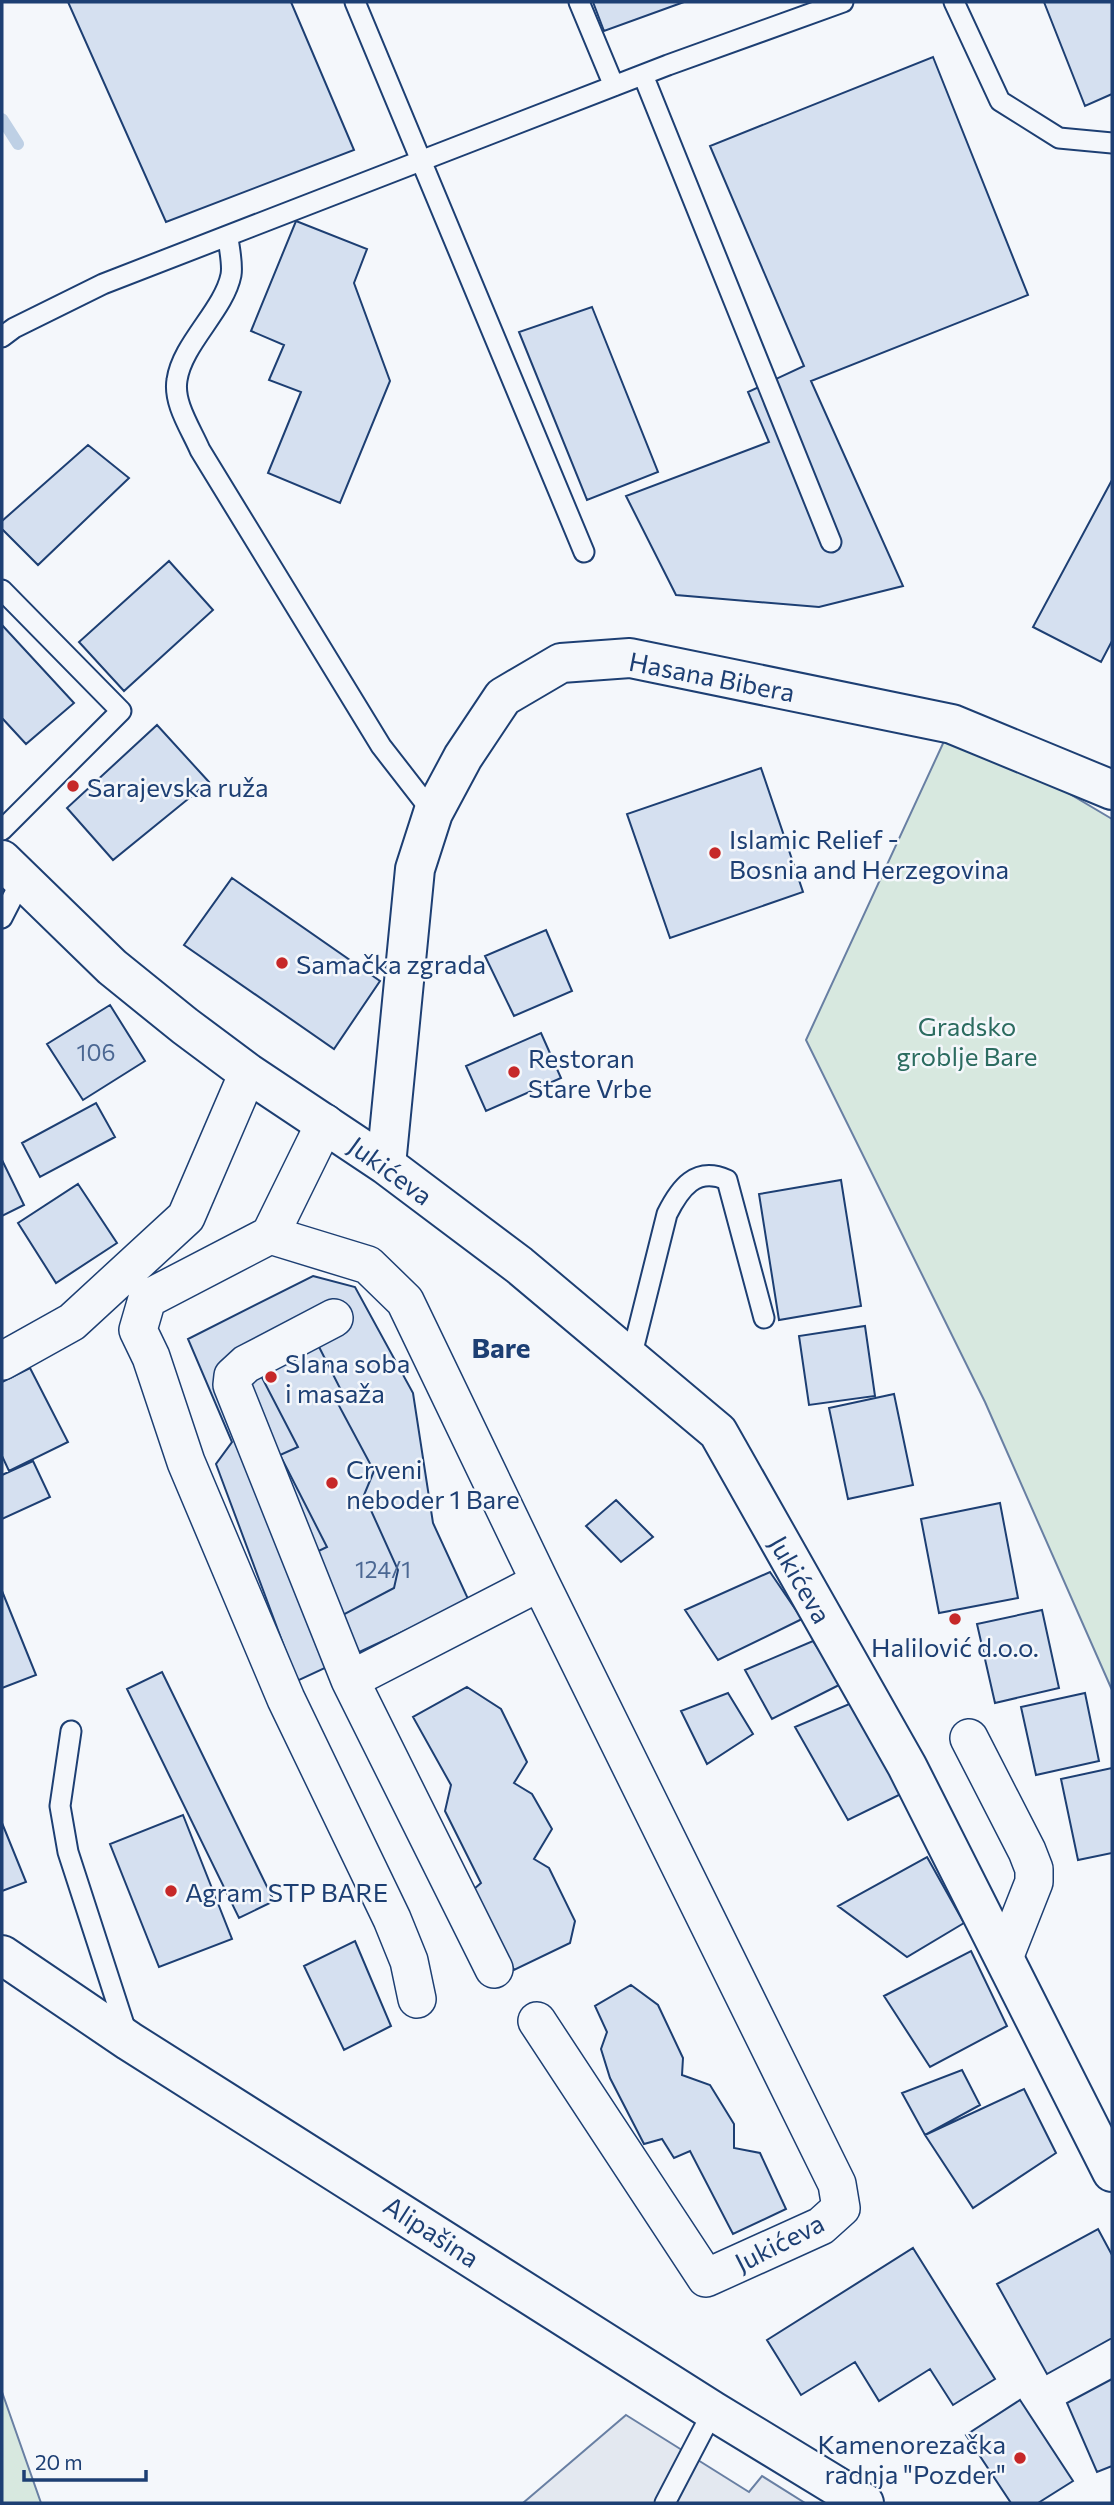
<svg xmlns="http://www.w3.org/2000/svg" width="1114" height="2505" viewBox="0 0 1114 2505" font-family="Commissioner,sans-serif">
  <rect width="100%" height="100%" fill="#f4f7fb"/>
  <path fill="#d7e8df" stroke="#687fa3" stroke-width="2" d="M 952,724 L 1112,819 L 1112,1690 L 985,1402 L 806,1040 Z
    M 2,2392 L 41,2503 L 2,2503 Z"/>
  <path fill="#e3e8f0" stroke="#687fa3" stroke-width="2" d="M 626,2415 L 749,2492 L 762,2476 L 805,2503 L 523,2503 Z"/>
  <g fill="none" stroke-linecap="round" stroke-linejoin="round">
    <path stroke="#bed0e5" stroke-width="12" d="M 2,119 L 18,144"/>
  </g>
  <path fill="#d5e0f0" stroke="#1d3f73" stroke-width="2" d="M 68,2 L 291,2 L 354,150 L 166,222 Z
    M 593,2 L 684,2 L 604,31 Z
    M 1044,2 L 1112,2 L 1112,94 L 1085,106 Z
    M 933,57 L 1028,295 L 811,381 L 903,586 L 819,607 L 676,595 L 626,496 L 769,442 L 748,392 L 804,366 L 710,146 Z
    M 296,221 L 367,249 L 354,283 L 390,381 L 340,503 L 268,473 L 301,392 L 269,380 L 284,345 L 251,331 Z
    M 592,307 L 658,472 L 587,500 L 519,332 Z
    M 88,445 L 129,478 L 38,565 L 2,529 L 2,521 Z
    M 1112,480 L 1112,641 L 1101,662 L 1033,627 Z
    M 169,561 L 213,610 L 124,691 L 79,642 Z
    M 2,625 L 74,703 L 26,744 L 2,718 Z
    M 157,725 L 209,782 L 113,860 L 67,808 Z
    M 761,768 L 803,892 L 670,938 L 627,814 Z
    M 232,878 L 380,981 L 334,1049 L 184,945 Z
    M 546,930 L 572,991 L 514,1016 L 485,956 Z
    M 110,1005 L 145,1061 L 83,1100 L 47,1044 Z
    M 541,1033 L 561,1078 L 486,1111 L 466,1066 Z
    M 96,1103 L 115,1137 L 40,1177 L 22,1143 Z
    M 2,1160 L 24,1205 L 2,1216 Z
    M 841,1180 L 861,1306 L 779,1320 L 759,1194 Z
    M 78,1184 L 117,1243 L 56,1283 L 18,1223 Z
    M 313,1276 L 355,1287 L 413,1393 L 433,1523 L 469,1601 L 297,1681 L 216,1464 L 232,1442 L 188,1339 Z
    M 865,1326 L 875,1396 L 809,1405 L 799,1336 Z
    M 315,1339 L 345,1398 L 337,1402 L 374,1471 L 364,1495 L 398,1570 L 394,1588 L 341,1616 L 310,1555 L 327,1547 L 280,1455 L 298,1447 L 257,1368 Z
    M 30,1368 L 68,1442 L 9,1471 L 2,1456 L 2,1382 Z
    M 894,1394 L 913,1485 L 848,1499 L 829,1408 Z
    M 33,1461 L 50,1497 L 2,1519 L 2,1475 Z
    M 616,1500 L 653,1537 L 621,1562 L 586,1526 Z
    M 1000,1503 L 1018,1598 L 939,1613 L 921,1519 Z
    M 770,1572 L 802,1619 L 718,1660 L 685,1610 Z
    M 2,1591 L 36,1675 L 2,1688 Z
    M 1042,1610 L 1059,1688 L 995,1703 L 977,1624 Z
    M 813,1641 L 841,1684 L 772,1719 L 745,1670 Z
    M 162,1672 L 274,1901 L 239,1918 L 127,1689 Z
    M 467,1687 L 501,1709 L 527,1762 L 514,1783 L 532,1794 L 552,1829 L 534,1859 L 549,1868 L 575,1921 L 570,1943 L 514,1970 L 474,1889 L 481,1883 L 445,1811 L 451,1785 L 413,1717 Z
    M 728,1693 L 753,1734 L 707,1764 L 681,1711 Z
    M 1085,1693 L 1099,1761 L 1036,1775 L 1021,1707 Z
    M 854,1702 L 903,1793 L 848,1820 L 795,1727 Z
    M 1112,1768 L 1112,1853 L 1078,1860 L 1061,1779 Z
    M 183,1815 L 232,1939 L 159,1967 L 110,1844 Z
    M 2,1823 L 26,1882 L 2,1891 Z
    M 927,1857 L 964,1923 L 907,1957 L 838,1906 Z
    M 355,1941 L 391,2026 L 344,2050 L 304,1966 Z
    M 971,1951 L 1007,2026 L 930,2067 L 884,1996 Z
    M 631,1985 L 658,2005 L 683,2058 L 682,2075 L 710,2085 L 734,2124 L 734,2148 L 760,2153 L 786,2209 L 733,2234 L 690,2151 L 674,2158 L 662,2139 L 644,2144 L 610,2078 L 601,2049 L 607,2032 L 595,2006 Z
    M 962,2070 L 980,2105 L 925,2135 L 902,2093 Z
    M 1024,2089 L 1056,2153 L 973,2208 L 925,2135 Z
    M 1098,2229 L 1112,2255 L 1112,2338 L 1047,2374 L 997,2284 Z
    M 913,2248 L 995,2379 L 953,2405 L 930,2369 L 879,2401 L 855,2362 L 801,2395 L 767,2340 Z
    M 1112,2379 L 1112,2466 L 1097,2472 L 1067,2403 Z
    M 1020,2400 L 1073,2481 L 1038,2503 L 1011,2503 L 966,2435 Z"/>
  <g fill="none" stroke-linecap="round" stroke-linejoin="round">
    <g stroke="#1d3f73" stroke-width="23">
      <path id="lane" d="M 355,2 L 584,552
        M 579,2 L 614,86
        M 954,2 L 1000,101 L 1059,138 L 1112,143
        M 643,75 L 831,542
        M 228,237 C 229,248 233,264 231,275 C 224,310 182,344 177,380 C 173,403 191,429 200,450 L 381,746 L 433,813
        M 2,337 L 14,328 L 103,284 L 668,65 L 843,2
        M 2,590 L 121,711 L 2,830
        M 2,918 L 21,881
        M 631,1358 L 667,1214 C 680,1188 696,1166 727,1180 L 764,1318
        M 71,1731 L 60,1806 L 68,1852 L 127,2034
        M 665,2503 L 713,2411"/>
    </g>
    <g stroke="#1d3f73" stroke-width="40">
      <path id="street" d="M 325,1123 L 270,1235 L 147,1299 L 138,1330 L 151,1357 L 186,1462 L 286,1699 L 392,1919 L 409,1961 L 417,1999
        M 270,1235 L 368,1265 L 405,1301 L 540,1582 L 837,2184 L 841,2208 L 821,2226 L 706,2278 L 537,2021
        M 334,1318 L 246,1364 L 233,1376 L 232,1385 L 350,1680
        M 2,1361 L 72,1322 L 186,1217 L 248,1073
        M 969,1738 L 1027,1851 L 1034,1869 L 1034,1882 L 1004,1958
        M 494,1969 L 350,1680 L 540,1582"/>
    </g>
    <g stroke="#1d3f73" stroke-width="42">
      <path id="secondary" d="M 2,860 L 112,967 L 185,1026 L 248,1073 L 386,1165 L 519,1265 L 718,1432 L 907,1766 L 1112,2172
        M 386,1165 L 415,869 L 433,813 L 463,757 L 503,697 L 561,663 L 630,658 L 952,724 L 1112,790"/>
    </g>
    <g stroke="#1d3f73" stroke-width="42">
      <path id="primary" d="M 2,1955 L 129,2041 L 713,2411 L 864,2503"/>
    </g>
    <use href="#lane" stroke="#f4f7fb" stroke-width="19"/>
    <use href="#street" stroke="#f4f7fb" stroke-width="37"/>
    <use href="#secondary" stroke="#f4f7fb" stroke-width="38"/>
    <use href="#primary" stroke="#f4f7fb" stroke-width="38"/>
  </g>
  <g fill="#c62828" stroke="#f4f7fb" stroke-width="2.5">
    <circle cx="73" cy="786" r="7"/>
    <circle cx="715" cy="853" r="7"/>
    <circle cx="282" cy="963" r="7"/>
    <circle cx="514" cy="1072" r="7"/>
    <circle cx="271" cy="1377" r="7"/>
    <circle cx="332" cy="1483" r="7"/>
    <circle cx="955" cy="1619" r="7"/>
    <circle cx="171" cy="1891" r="7"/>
    <circle cx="1020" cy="2458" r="7"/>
  </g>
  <g text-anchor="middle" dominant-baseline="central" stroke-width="5" stroke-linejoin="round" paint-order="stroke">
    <g font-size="23" fill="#4b6792">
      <text x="96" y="1052">106</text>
      <text x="383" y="1569">124/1</text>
    </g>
    <g font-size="26" fill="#1d3f73" stroke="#f4f7fb">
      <text transform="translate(712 676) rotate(11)">Hasana Bibera</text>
      <text transform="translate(391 1170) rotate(36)">Jukićeva</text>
      <text transform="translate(801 1579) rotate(60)">Jukićeva</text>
      <text transform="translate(432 2231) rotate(33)">Alipašina</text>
      <text transform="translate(779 2242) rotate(-27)">Jukićeva</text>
    </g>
    <g font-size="26" fill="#1d3f73" stroke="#f4f7fb" text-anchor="start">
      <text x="87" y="786">Sarajevska ruža</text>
      <text x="729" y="838">Islamic Relief -<tspan x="729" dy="30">Bosnia and Herzegovina</tspan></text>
      <text x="296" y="963">Samačka zgrada</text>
      <text x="528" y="1057">Restoran<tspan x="528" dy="30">Stare Vrbe</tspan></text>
      <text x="285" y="1362">Slana soba<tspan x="285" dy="30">i masaža</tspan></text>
      <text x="346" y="1468">Crveni<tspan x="346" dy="30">neboder 1 Bare</tspan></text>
      <text x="955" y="1646" text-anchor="middle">Halilović d.o.o.</text>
      <text x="185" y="1891">Agram STP BARE</text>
      <text x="1006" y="2443" text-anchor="end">Kamenorezačka<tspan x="1006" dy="30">radnja "Pozder"</tspan></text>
    </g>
    <g font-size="26" fill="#2c6c60" stroke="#f4f7fb">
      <text x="967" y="1025">Gradsko<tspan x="967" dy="30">groblje Bare</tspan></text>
    </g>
    <g font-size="28" font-weight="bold" fill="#1d3f73" stroke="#f4f7fb">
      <text x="501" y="1347">Bare</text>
    </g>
  </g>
  <rect width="1114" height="2505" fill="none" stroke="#1d3f73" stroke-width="7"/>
  <path d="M24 2470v10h122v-10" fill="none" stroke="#1d3f73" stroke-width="3.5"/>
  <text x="35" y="2470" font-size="21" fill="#1d3f73" stroke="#f4f7fb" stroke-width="5" paint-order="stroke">20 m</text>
</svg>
